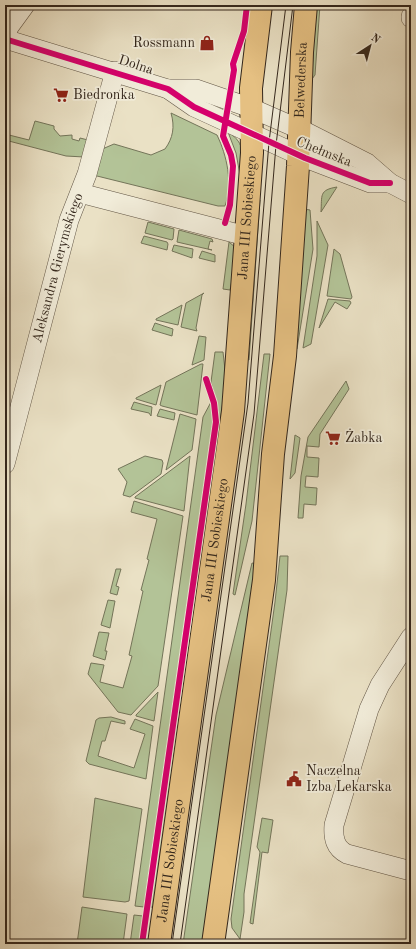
<svg xmlns="http://www.w3.org/2000/svg" width="416" height="949" viewBox="0 0 416 949" font-family="'Old Standard TT',serif">
  <rect width="100%" height="100%" fill="#eae1c5"/>
  <filter id="stains"><feTurbulence type="fractalNoise" baseFrequency=".005" numOctaves="4"/><feColorMatrix values="0 0 0 0 .2 0 0 0 0 .09 0 0 0 0 .02 0 0 0 .5 -.17"/></filter>
  <radialGradient id="worn" r=".72"><stop offset=".6" stop-color="#630" stop-opacity="0"/><stop offset="1" stop-color="#630" stop-opacity=".3"/></radialGradient>
  <path fill="#b3c397" stroke="#74755a" d="M 315,5 L 320,5 L 315,75 L 312,79 Z
    M 171,113 L 217,135 C 227,156 233,183 225,206 L 218,206 L 93,175 L 100,150 L 114,144 L 151,155 L 165,149 C 173,138 175,127 171,113 Z
    M 35,121 L 54,126 L 54,129 L 60,136 L 72,135 L 72,139 L 79,141 L 80,138 L 88,140 L 84,157 L 66,156 L 5,140 L 5,134 L 29,140 Z
    M 228,132 C 247,144 242,156 240,175 L 236,153 Z
    M 337,187 L 321,212 C 322,195 319,190 337,187 Z
    M 257,200 L 260,200 L 249,360 L 246,359 Z
    M 304,209 L 310,210 L 313,249 L 297,349 L 294,348 Z
    M 317,221 L 328,245 L 311,344 L 303,348 L 317,256 Z
    M 148,222 L 174,229 L 173,239 L 172,240 L 145,233 Z
    M 179,230 L 212,239 L 213,242 L 210,241 L 208,249 L 212,250 L 177,242 Z
    M 144,236 L 167,242 L 168,244 L 167,250 L 141,243 Z
    M 229,242 L 236,248 L 235,266 L 230,290 L 223,289 Z
    M 174,245 L 193,249 L 192,258 L 172,251 Z
    M 334,249 L 340,254 L 352,297 L 351,299 L 327,296 Z
    M 202,251 L 215,255 L 215,262 L 199,258 Z
    M 204,293 L 202,295 L 196,328 L 197,331 L 181,327 L 186,303 Z
    M 328,299 L 350,301 L 351,303 L 347,309 L 335,302 L 319,328 Z
    M 182,305 L 178,325 L 156,320 L 156,319 Z
    M 155,323 L 173,329 L 172,336 L 152,330 Z
    M 199,336 L 206,337 L 204,360 L 192,365 Z
    M 215,352 L 223,352 L 226,379 L 155,905 L 150,908 L 218,421 L 218,410 L 211,382 Z
    M 264,354 L 270,354 L 252,521 L 235,595 L 233,594 L 246,504 Z
    M 201,364 L 203,364 L 197,415 L 162,406 L 160,405 L 166,382 Z
    M 346,381 L 349,389 L 320,434 L 319,447 L 307,446 L 307,457 L 319,458 L 318,477 L 306,476 L 305,487 L 317,488 L 316,505 L 304,504 L 303,518 L 298,518 L 301,476 L 308,437 Z
    M 161,385 L 156,405 L 136,399 L 136,398 Z
    M 134,402 L 152,407 L 151,416 L 149,413 L 131,409 Z
    M 211,402 L 213,422 L 144,907 L 135,906 L 203,417 Z
    M 160,409 L 175,413 L 174,420 L 157,416 Z
    M 180,414 L 196,419 L 192,450 L 166,470 Z
    M 295,435 L 300,438 L 295,473 L 290,479 Z
    M 145,456 L 162,460 L 163,463 L 161,474 L 130,497 L 123,495 L 127,482 L 118,469 Z
    M 190,456 L 184,511 L 135,498 L 135,497 Z
    M 134,501 L 183,516 L 158,686 L 131,715 L 118,712 L 88,674 L 91,663 L 104,665 L 100,682 L 123,688 L 132,656 L 129,655 L 143,591 L 141,590 L 149,560 L 147,559 L 157,519 L 131,512 Z
    M 280,556 L 288,556 L 287,590 L 244,894 L 244,912 L 240,939 L 232,928 L 231,919 L 275,602 Z
    M 252,563 L 257,564 L 205,944 L 183,944 L 216,715 Z
    M 116,569 L 121,569 L 116,586 L 119,587 L 117,595 L 110,593 Z
    M 108,600 L 115,601 L 110,628 L 101,625 Z
    M 99,632 L 109,633 L 105,651 L 107,651 L 105,660 L 93,656 Z
    M 158,692 L 154,721 L 136,716 L 136,715 Z
    M 111,717 L 125,721 L 125,724 L 111,721 L 105,741 L 102,741 L 98,756 L 134,768 L 145,734 L 130,729 L 135,719 L 153,726 L 146,779 L 89,764 L 86,761 L 96,720 L 99,718 Z
    M 95,798 L 142,809 L 129,901 L 125,902 L 83,897 Z
    M 262,818 L 273,820 L 268,853 L 262,852 L 253,924 L 250,923 L 260,852 L 257,847 Z
    M 82,907 L 127,914 L 123,944 L 77,944 Z
    M 134,915 L 143,916 L 139,944 L 130,944 Z"/>
  <g fill="none" stroke-linecap="round" stroke-linejoin="round">
    <g stroke="#625646" stroke-width="20">
      <g id="minor">
        <path d="M 411,16 L 411,18"/>
        <path d="M 5,38 L 9,27 L 25,5"/>
        <path d="M 5,39 L 168,89 L 194,107 L 305,158 L 370,183 L 390,183"/>
        <path d="M 168,89 L 196,89 L 251,108 L 306,132 L 367,163 L 390,183 L 411,194"/>
        <path d="M 80,193 L 246,236"/>
        <path id="s1" d="M 5,464 L 69,220 L 87,174 L 115,71"/>
        <path d="M 411,637 L 380,685 L 369,709 L 334,825 C 333,838 335,848 347,854 L 411,871"/>
      </g>
    </g>
    <g stroke="#34271c" stroke-width="24">
      <g id="major">
        <path id="s2" d="M 159,944 L 233,411 L 252,153 L 251,88 L 261,5"/>
        <path id="s3" d="M 213,944 L 264,580 L 273,454 L 285,356 L 298,166 L 302,52 L 306,5"/>
      </g>
    </g>
    <use href="#minor" stroke="#f1ecd9" stroke-width="19"/>
    <use href="#major" stroke="#e5c082" stroke-width="22"/>
    <path stroke="#34271c" stroke-width="1" d="M 172,944 L 248,403 L 269,142 L 286,5
      M 180,944 L 254,414 L 276,145 L 293,5"/>
    <g stroke="#f1ecd9" stroke-width="8">
      <path id="cycleway" d="M 5,39 L 168,89 L 194,107 L 305,158 L 370,183 L 390,183
        M 225,223 L 230,205 L 233,166 L 231,155 L 223,136 L 234,70 L 233,64 L 244,31 L 247,5
        M 142,944 L 216,422 L 214,403 L 206,379"/>
    </g>
    <use href="#cycleway" stroke="#d6006c" stroke-width="6"/>
  </g>
  <defs>
    <g id="shop-bare" transform="scale(1.2)"><path d="M-5-2.5h2.3a2.7 3.5 0 0 1 5.4 0H5L5.5 6h-11ZM-1.5-2.5h3a1.5 2.3 0 0 0-3 0Z" fill="#8f2418" stroke="#f1ecd9" stroke-width="2.5" paint-order="stroke"/></g>
    <g id="supermarket-bare" transform="scale(1.2)"><path d="M-6-5.5h2.5l.6 2H6L4.5 2H-2.5L-4.4-4H-6ZM-1.5 3.2a1.3 1.3 0 1 0 .1 0ZM3 3.2a1.3 1.3 0 1 0 .1 0Z" fill="#8f2418" stroke="#f1ecd9" stroke-width="2.5" paint-order="stroke"/></g>
    <g id="civic-bare" transform="scale(1.2)"><path d="M-.6-6.5H3V-4.5H.6V-3L4-1V1h2V6H-6V1h2V-1L-.6-3ZM-1.2 2.5V6h2.4V2.5Z" fill="#8f2418" stroke="#f1ecd9" stroke-width="2.5" paint-order="stroke"/></g>
  </defs>
  <g fill-rule="evenodd">
    <use href="#shop-bare" x="207" y="43"/>
    <use href="#supermarket-bare" x="61" y="95"/>
    <use href="#supermarket-bare" x="333" y="438"/>
    <use href="#civic-bare" x="294" y="779"/>
  </g>
  <g text-anchor="middle" dominant-baseline="central" stroke-width="3.5" stroke-linejoin="round" paint-order="stroke">
    <g font-size="14" fill="#34271c" stroke="#f1ecd9" text-anchor="start">
      <text x="195" y="43" text-anchor="end">Rossmann</text>
      <text x="73" y="95">Biedronka</text>
      <text x="345" y="438">Żabka</text>
      <text x="306" y="771">Naczelna<tspan x="306" dy="16">Izba Lekarska</tspan></text>
    </g>
    <g font-size="14" fill="#34271c" stroke="#f1ecd9">
      <text transform="translate(136 65) rotate(18)">Dolna</text>
      <text stroke="none"><textPath href="#s3" startOffset="869">Belwederska</textPath></text>
      <text transform="translate(324 152) rotate(22)">Chełmska</text>
      <text stroke="none"><textPath href="#s2" startOffset="732">Jana III Sobieskiego</textPath></text>
      <text stroke="none"><textPath href="#s1" startOffset="203">Aleksandra Gierymskiego</textPath></text>
      <text stroke="none"><textPath href="#s2" startOffset="408">Jana III Sobieskiego</textPath></text>
      <text stroke="none"><textPath href="#s2" startOffset="84">Jana III Sobieskiego</textPath></text>
    </g>
  </g>
  <rect width="416" height="949" fill="none" stroke="#eae1c5" stroke-width="20"/>
  <rect x="6" y="6" width="404" height="937" fill="none" stroke="#34271c" stroke-width="2"/>
  <rect x="10" y="10" width="396" height="929" fill="none" stroke="#34271c"/>
  <g transform="translate(370 46) rotate(36)" stroke="#f1ecd9" stroke-width="3" paint-order="stroke">
  <path d="M0-3L7 15L0 10L-7 15Z" fill="#34271c"/>
  <text y="-6" font-size="11" font-weight="bold" text-anchor="middle" fill="#34271c">N</text>
  </g>
  <rect width="100%" height="100%" filter="url(#stains)"/>
  <rect width="100%" height="100%" fill="url(#worn)"/>
</svg>
